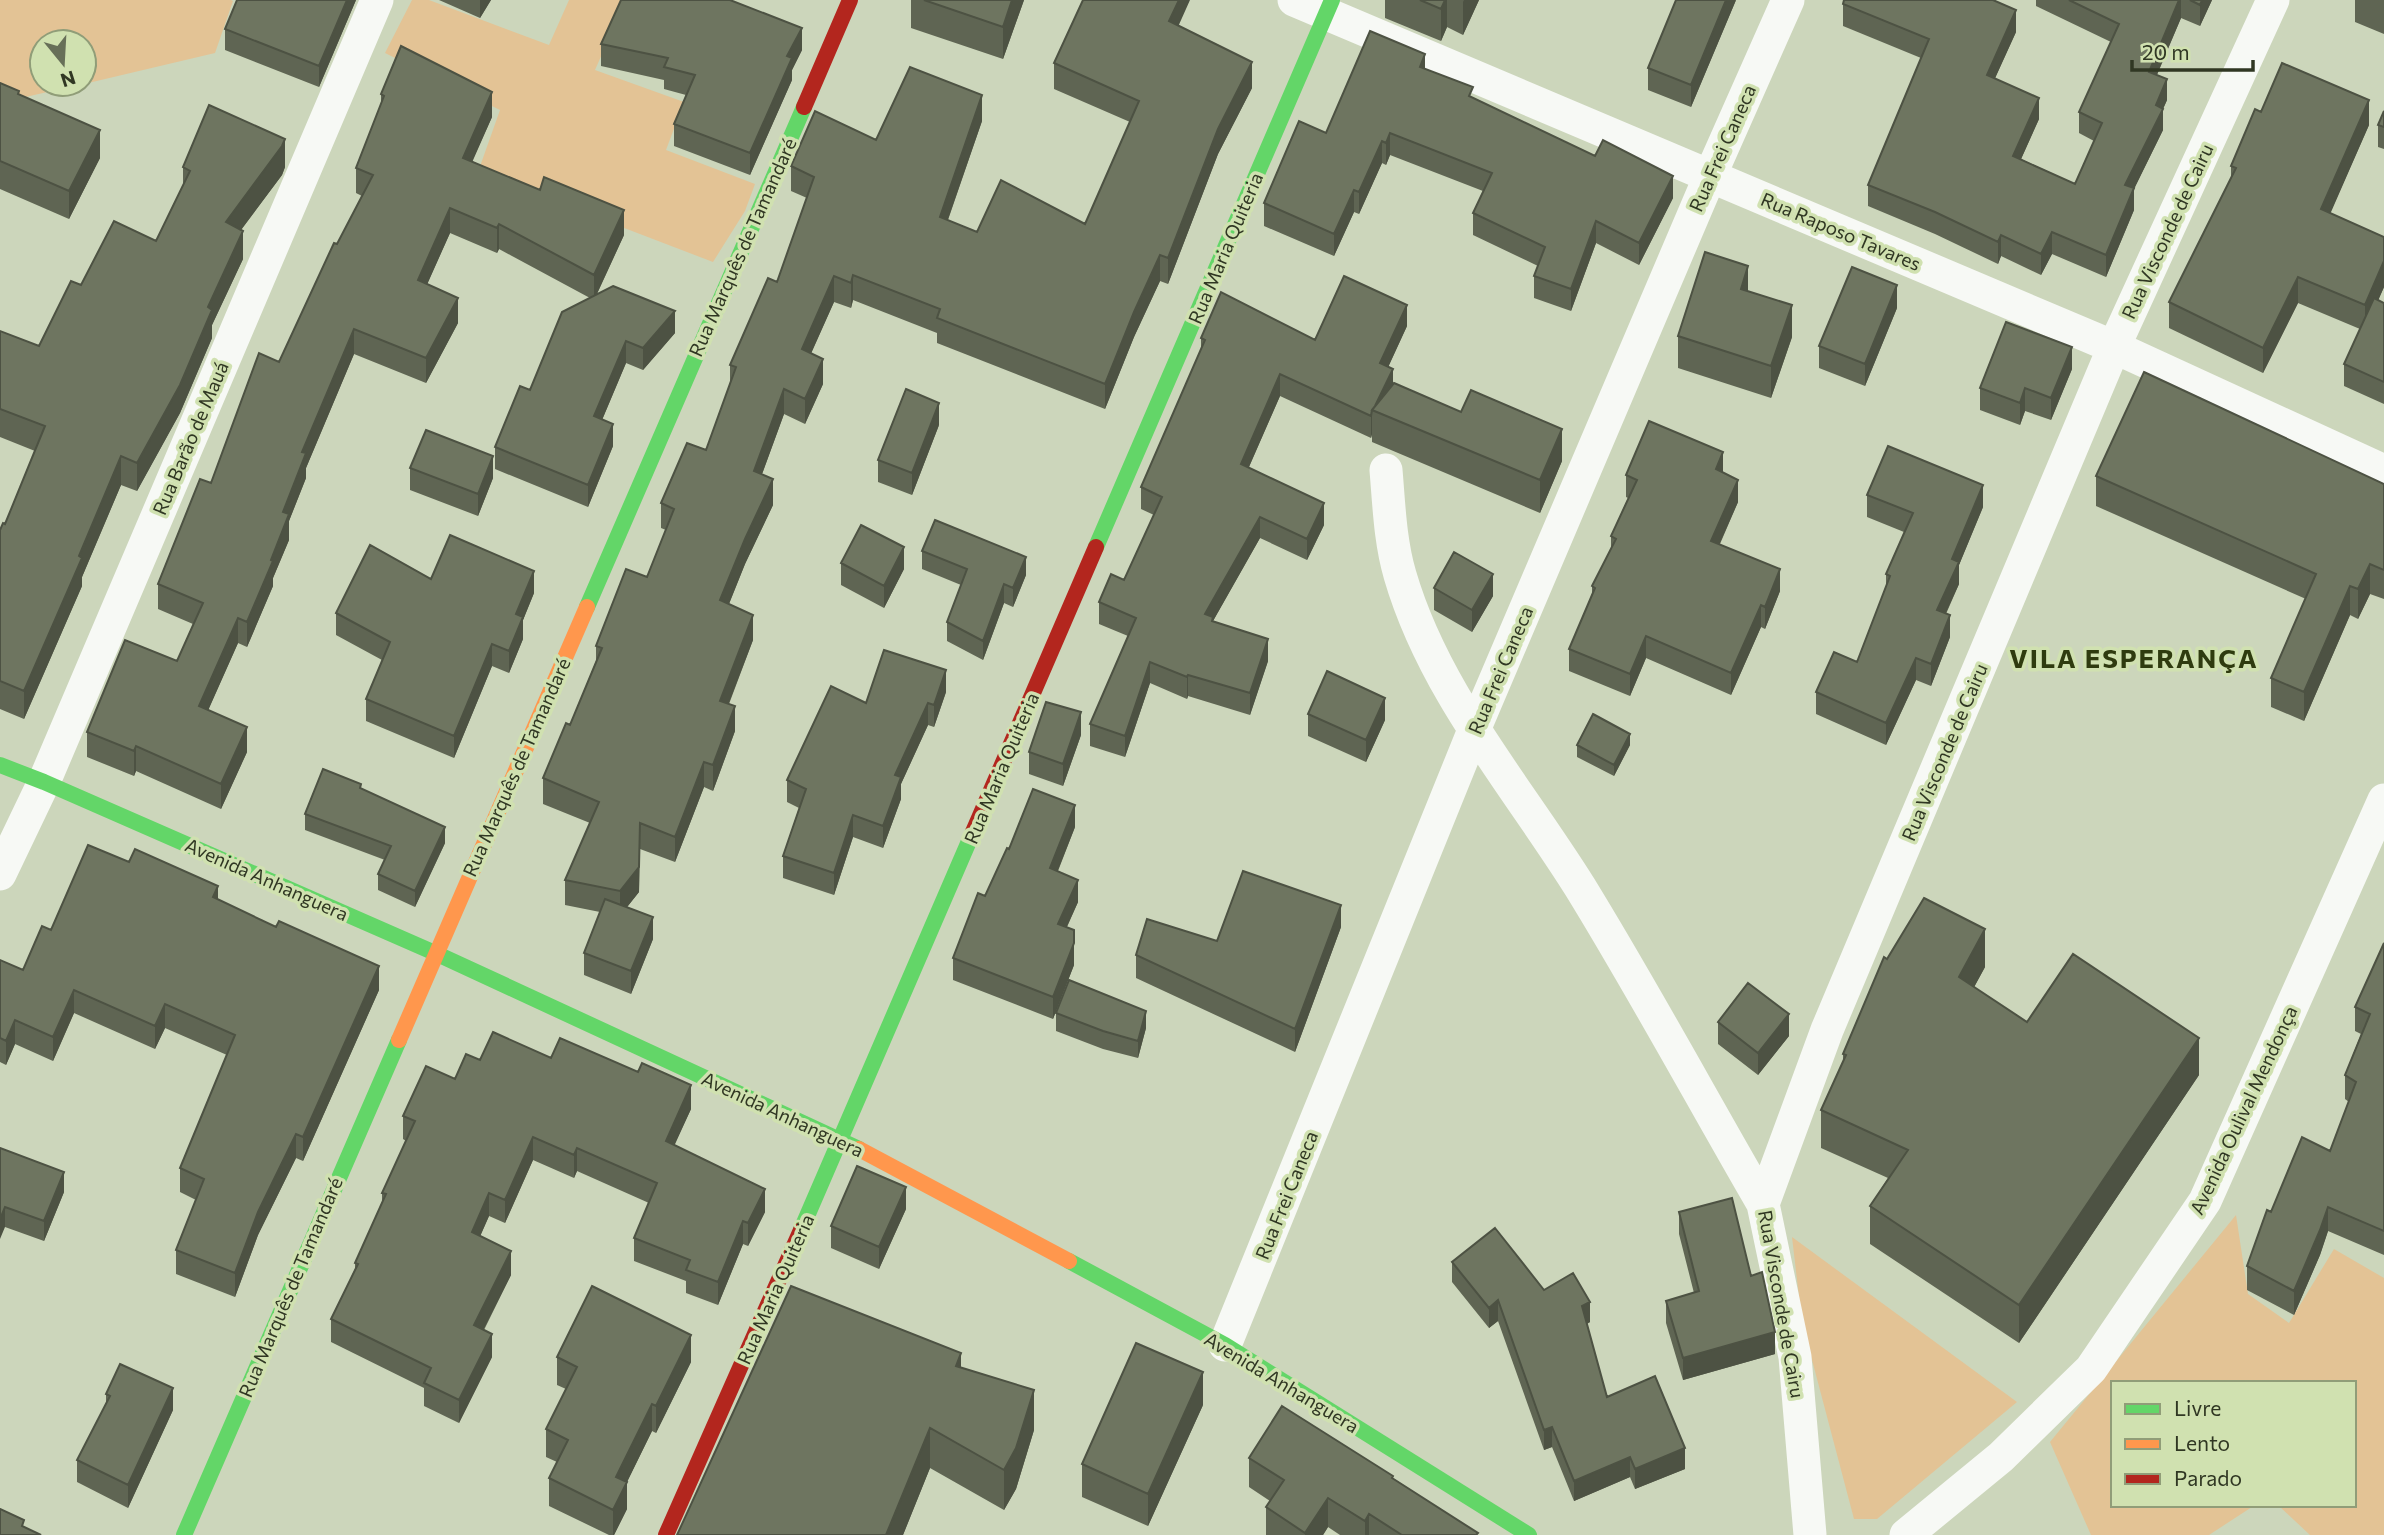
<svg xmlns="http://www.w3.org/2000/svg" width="2384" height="1535" viewBox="0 0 2384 1535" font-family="Commissioner,sans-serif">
  <rect width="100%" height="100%" fill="#ccd6bb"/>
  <path fill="#e3c395" d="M 0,0 L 231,0 L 233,1 L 215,53 L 84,84 L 84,42 L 42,42 L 42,84 L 82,84 L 4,102 L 0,100 Z
    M 412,0 L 429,0 L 549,45 L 569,0 L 626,0 L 595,70 L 684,102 L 666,150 L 755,184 L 745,211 L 713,262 L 478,172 L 500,110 L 385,53 Z
    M 2236,1215 L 2248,1294 L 2289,1323 L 2334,1249 L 2384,1278 L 2384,1535 L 2310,1535 L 2278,1505 L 2354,1505 L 2354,1383 L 2113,1383 L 2113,1505 L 2255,1505 L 2209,1535 L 2091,1535 L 2050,1442 Z
    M 1792,1237 L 2017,1402 L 1877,1519 L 1854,1519 L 1802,1322 Z"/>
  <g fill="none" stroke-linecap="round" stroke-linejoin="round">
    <path stroke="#f7f9f5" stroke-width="33" d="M 1294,0 L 2114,347 L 2384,471
      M 1386,470 C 1389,505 1390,541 1400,575 C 1434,692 1517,786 1580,887 C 1644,991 1702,1099 1763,1204
      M 0,874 L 44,782 L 377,0
      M 1225,1345 L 1474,730 L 1710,176 L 1788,0
      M 1810,1535 L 1795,1357 L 1763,1204 L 1827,1030 L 2114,347 L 2273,0
      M 1906,1535 L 2001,1457 L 2091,1369 L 2205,1201 L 2384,800"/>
    <path stroke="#63d668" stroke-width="16" d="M 1096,547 L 1332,0
      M 587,607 L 804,107
      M 0,765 L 44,782 L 435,953 L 859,1149
      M 801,1230 L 973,832
      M 1069,1261 L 1225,1345 L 1529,1535
      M 184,1535 L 399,1040"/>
    <path stroke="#ff974d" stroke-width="16" d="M 399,1040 L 587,607
      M 859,1149 L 1069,1261"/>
    <path stroke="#b3261e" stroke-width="16" d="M 804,107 L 850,0
      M 973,832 L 1096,547
      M 666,1535 L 801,1230"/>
  </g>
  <path fill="#5f6553" d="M 356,0 L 319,87 L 225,50 L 225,29 Z
    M 439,0 L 491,0 L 480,18 Z
    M 911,0 L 1024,0 L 1003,59 L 911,28 Z
    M 1385,0 L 1479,0 L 1463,35 L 1447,27 L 1441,41 L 1385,18 Z
    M 1736,0 L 1691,107 L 1648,90 L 1648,68 Z
    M 2036,0 L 2212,0 L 2200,26 L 2181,18 L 2157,75 L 2167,100 L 2163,109 L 2163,130 L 2134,189 L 2134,210 L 2106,277 L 2052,254 L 2041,275 L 2001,256 L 1998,264 L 1935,234 L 1868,206 L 1868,185 L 1921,58 L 1843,26 L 1843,4 L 2016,32 L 1995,78 L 2039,119 L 2021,159 L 2075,184 L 2094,141 L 2079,133 L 2079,112 L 2111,42 L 2036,6 Z
    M 2355,0 L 2384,0 L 2384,34 L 2355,22 Z
    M 1178,26 L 1252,88 L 1218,154 L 1168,284 L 1160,281 L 1134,337 L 1105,409 L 937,343 L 937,333 L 853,300 L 851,308 L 834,302 L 811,353 L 823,384 L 805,424 L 784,414 L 762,474 L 773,505 L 745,564 L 729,604 L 753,640 L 729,704 L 735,731 L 713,791 L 704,787 L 675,862 L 640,849 L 639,892 L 627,907 L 653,939 L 631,994 L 584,975 L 584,953 L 600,912 L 565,905 L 565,880 L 590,823 L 543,804 L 543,778 L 570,725 L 596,661 L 596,646 L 647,577 L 666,530 L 661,528 L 661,503 L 706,450 L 730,384 L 730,365 L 777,282 L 807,198 L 791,191 L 791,166 L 876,140 L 982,121 L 948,220 L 977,232 L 1085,224 L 1130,122 L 1054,89 L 1054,63 Z
    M 601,44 L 802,50 L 792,70 L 792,80 L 750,175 L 674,146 L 674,124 L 686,95 L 664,89 L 664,80 L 601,66 Z
    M 1425,69 L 1473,98 L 1673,198 L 1639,265 L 1596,243 L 1571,311 L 1534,298 L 1534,276 L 1538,266 L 1473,235 L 1473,213 L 1483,191 L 1390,155 L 1386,165 L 1382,163 L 1359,214 L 1354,212 L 1334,256 L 1264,226 L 1264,203 L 1326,133 Z
    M 0,83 L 19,94 L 100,158 L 69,219 L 0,189 Z
    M 381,94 L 492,117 L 472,161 L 624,235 L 597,294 L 675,333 L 643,370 L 626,363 L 602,420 L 613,446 L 588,507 L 495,469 L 495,447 L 590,298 L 499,249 L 497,253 L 450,233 L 427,284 L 458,323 L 426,383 L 354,354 L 306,468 L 306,478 L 289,521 L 289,540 L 273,578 L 273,586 L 247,647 L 238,643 L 208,710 L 247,752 L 221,809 L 136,771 L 134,776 L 87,757 L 87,732 L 177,661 L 193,624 L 158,609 L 158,584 L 211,483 L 279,362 L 337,244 L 362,196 L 356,193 L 356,168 L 381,105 Z
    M 2384,111 L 2384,149 L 2378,147 L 2378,125 Z
    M 2261,112 L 2369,125 L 2330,213 L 2384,237 L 2384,287 L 2378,300 L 2384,303 L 2384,404 L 2344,386 L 2344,364 L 2360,329 L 2298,303 L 2263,373 L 2169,328 L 2169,302 L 2231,179 L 2231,166 Z
    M 183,167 L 285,167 L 282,175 L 241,230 L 243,259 L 212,325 L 212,338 L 180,413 L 137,491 L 121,485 L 82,577 L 82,586 L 24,719 L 0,709 L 0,530 L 5,524 L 35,451 L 0,437 L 0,331 L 39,346 L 81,285 L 156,241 L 183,187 Z
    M 1748,291 L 1792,337 L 1771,398 L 1678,368 L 1678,336 Z
    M 1897,308 L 1865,386 L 1819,368 L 1819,346 Z
    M 1407,326 L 1388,367 L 1393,385 L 1562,461 L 1540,513 L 1372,442 L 1372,434 L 1371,438 L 1280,396 L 1249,467 L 1324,525 L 1307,560 L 1260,538 L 1213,621 L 1268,661 L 1250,715 L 1188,696 L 1187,699 L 1150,683 L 1125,757 L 1090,746 L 1090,724 L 1128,636 L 1099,624 L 1099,602 L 1124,580 L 1154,515 L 1141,509 L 1141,487 L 1201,349 L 1201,338 L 1315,340 Z
    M 2072,369 L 2051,420 L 2025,411 L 2020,425 L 1980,410 L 1980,388 Z
    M 939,425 L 912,495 L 878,482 L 878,460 Z
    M 410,468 L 493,478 L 478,516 L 410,490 Z
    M 1723,473 L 1738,502 L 1720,544 L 1780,591 L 1765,629 L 1761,627 L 1731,695 L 1646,658 L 1630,696 L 1569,671 L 1569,649 L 1592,594 L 1592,586 L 1611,549 L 1611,536 L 1628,498 L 1626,497 L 1626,475 Z
    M 2096,476 L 2384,484 L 2384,599 L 2370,594 L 2358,619 L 2350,615 L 2304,721 L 2271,707 L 2271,678 L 2306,599 L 2096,506 Z
    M 1867,495 L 1983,507 L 1959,565 L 1959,584 L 1946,614 L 1950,637 L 1931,686 L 1916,680 L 1886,745 L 1816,714 L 1816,692 L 1857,662 L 1886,587 L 1886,574 L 1904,532 L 1867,517 Z
    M 922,551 L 1026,575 L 1013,607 L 1004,603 L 983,660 L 947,641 L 947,622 L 961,585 L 922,569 Z
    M 841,563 L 904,569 L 884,608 L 841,585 Z
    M 431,579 L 534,593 L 523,620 L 523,639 L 509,673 L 492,666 L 454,758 L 366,721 L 366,699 L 382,660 L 336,635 L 336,613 Z
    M 1434,588 L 1493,596 L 1472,632 L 1434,610 Z
    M 946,692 L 934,727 L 928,725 L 901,784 L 901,799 L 883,848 L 853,837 L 834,895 L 783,878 L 783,856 L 799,808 L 787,802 L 787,780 L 866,703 Z
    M 1308,714 L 1385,720 L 1366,762 L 1308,736 Z
    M 1081,735 L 1063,786 L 1029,774 L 1029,752 Z
    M 1577,745 L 1630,745 L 1614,776 L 1577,757 Z
    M 361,788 L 445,843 L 415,907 L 378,890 L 378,874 L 385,860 L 305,830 L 305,814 Z
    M 1075,827 L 1058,871 L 1078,902 L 1067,927 L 1074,965 L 1053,1019 L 953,980 L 953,958 L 1009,849 Z
    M 218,899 L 379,990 L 303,1161 L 296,1158 L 258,1235 L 235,1297 L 176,1274 L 176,1250 L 196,1200 L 180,1192 L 180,1168 L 227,1055 L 165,1028 L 155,1049 L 74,1013 L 53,1061 L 15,1044 L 6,1065 L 0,1062 L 0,960 L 23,970 L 51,930 Z
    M 1341,927 L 1295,1052 L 1136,978 L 1136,955 L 1217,941 Z
    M 2384,943 L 2384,1255 L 2328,1231 L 2320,1255 L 2294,1315 L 2247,1290 L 2247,1266 L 2271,1212 L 2330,1151 L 2349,1102 L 2345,1099 L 2345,1075 L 2361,1034 L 2355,1031 L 2355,1007 Z
    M 1887,959 L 1985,967 L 1974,987 L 2027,1022 L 2199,1075 L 2019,1343 L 1870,1244 L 1870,1206 L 1888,1178 L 1821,1148 L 1821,1110 L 1843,1062 L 1843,1054 Z
    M 1056,1013 L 1146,1028 L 1138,1058 L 1103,1049 L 1056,1031 Z
    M 1718,1022 L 1789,1036 L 1758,1075 L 1718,1044 Z
    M 551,1058 L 691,1109 L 674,1145 L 765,1212 L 748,1246 L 743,1244 L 718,1305 L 686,1293 L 686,1281 L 634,1261 L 634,1238 L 649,1203 L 577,1171 L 574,1178 L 533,1160 L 505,1223 L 489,1216 L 480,1236 L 511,1275 L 484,1330 L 492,1357 L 459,1423 L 424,1406 L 424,1388 L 331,1342 L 331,1319 L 355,1269 L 355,1263 L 382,1202 L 382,1193 L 406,1141 L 403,1139 L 403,1116 L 480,1060 Z
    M 0,1148 L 64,1192 L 44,1241 L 5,1227 Z
    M 906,1209 L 879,1269 L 831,1248 L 831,1226 Z
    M 1679,1212 L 1775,1354 L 1683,1380 L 1666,1323 L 1666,1301 L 1694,1293 L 1679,1234 Z
    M 1452,1262 L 1544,1290 L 1590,1322 L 1587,1324 L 1607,1397 L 1685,1469 L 1635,1489 L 1630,1477 L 1574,1501 L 1552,1447 L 1544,1450 L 1498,1321 L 1489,1328 L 1452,1282 Z
    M 557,1357 L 691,1362 L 656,1433 L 652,1431 L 627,1482 L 627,1509 L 614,1535 L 609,1535 L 549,1506 L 549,1478 L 557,1462 L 546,1457 L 546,1429 L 566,1389 L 557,1385 Z
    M 961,1368 L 1034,1430 L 1016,1489 L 1004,1510 L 930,1468 L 903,1535 L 677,1535 Z
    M 106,1394 L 173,1410 L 128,1508 L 77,1482 L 77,1460 L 106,1404 Z
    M 1203,1405 L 1148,1526 L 1082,1497 L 1082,1464 Z
    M 1249,1458 L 1393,1478 L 1478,1535 L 1340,1535 L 1328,1527 L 1323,1535 L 1266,1535 L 1266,1507 L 1270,1501 L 1249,1487 Z"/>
  <path fill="#4d5243" d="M 347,0 L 356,0 L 319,87 L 319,66 Z
    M 480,0 L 491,0 L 480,18 Z
    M 1012,0 L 1024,0 L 1003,59 L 1003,27 Z
    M 1179,0 L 1190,0 L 1169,47 L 1169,21 Z
    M 1445,0 L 1447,0 L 1447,27 L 1441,41 L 1441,9 Z
    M 1464,0 L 1479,0 L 1463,35 L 1463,2 Z
    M 1726,0 L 1736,0 L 1691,107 L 1691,85 Z
    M 2179,0 L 2181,0 L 2181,18 L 2149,93 L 2149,72 Z
    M 2202,0 L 2212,0 L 2200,26 L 2200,5 Z
    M 2016,10 L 2016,32 L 1987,96 L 1987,75 Z
    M 802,28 L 802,50 L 792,70 L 792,80 L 750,175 L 750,153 L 787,56 Z
    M 1425,54 L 1425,76 L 1420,67 Z
    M 1252,62 L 1252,88 L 1218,154 L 1168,284 L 1168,258 L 1218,129 Z
    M 2167,79 L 2167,100 L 2163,109 L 2163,130 L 2134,189 L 2134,210 L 2106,277 L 2106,255 L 2125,185 L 2156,105 Z
    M 492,92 L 492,117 L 463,183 L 463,158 Z
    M 982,95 L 982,121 L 940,242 L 940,217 Z
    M 2039,98 L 2039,119 L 2013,177 L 2013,156 Z
    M 2369,100 L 2369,125 L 2321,235 L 2321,209 Z
    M 100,130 L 100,158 L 69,219 L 69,191 Z
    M 1390,133 L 1390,155 L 1386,165 L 1386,143 Z
    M 285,139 L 285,167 L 282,175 L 226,250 L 226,222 Z
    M 1382,141 L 1382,163 L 1359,214 L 1359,192 Z
    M 1673,176 L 1673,198 L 1639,265 L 1639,243 Z
    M 1354,190 L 1354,212 L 1334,256 L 1334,234 Z
    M 450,208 L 450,233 L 418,305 L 418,280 Z
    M 624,210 L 624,235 L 594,300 L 594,275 Z
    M 1596,221 L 1596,243 L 1571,311 L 1571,289 Z
    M 499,224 L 499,249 L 497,253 L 497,228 Z
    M 243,231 L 243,259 L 212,325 L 212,338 L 180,413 L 137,491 L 137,463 Z
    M 2052,232 L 2052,254 L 2041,275 L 2041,254 Z
    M 2001,235 L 2001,256 L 1998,264 L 1998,242 Z
    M 1160,255 L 1160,281 L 1134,337 L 1105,409 L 1105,384 L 1134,312 Z
    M 2384,261 L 2384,287 L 2365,331 L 2365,305 Z
    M 1748,266 L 1748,298 L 1741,289 Z
    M 853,275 L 853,300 L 851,308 L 851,283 Z
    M 834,276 L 834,302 L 802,374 L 802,349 Z
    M 2298,277 L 2298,303 L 2263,373 L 2263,348 Z
    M 1897,285 L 1897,308 L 1865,386 L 1865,364 Z
    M 458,298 L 458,323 L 426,383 L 426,358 Z
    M 1407,305 L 1407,326 L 1380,385 L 1380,363 Z
    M 1792,305 L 1792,337 L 1771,398 L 1771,366 Z
    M 675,311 L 675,333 L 643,370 L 643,348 Z
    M 354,329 L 354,354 L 306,468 L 306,478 L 289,521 L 289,540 L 273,578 L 273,586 L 247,647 L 247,622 L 271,560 L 283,512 L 302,452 Z
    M 626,341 L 626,363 L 594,439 L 594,416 Z
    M 2072,347 L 2072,369 L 2051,420 L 2051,398 Z
    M 823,359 L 823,384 L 805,424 L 805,399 Z
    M 1393,369 L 1393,390 L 1373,410 Z
    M 1280,374 L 1280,396 L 1241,485 L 1241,464 Z
    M 2025,388 L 2025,411 L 2020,425 L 2020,403 Z
    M 784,389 L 784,414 L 754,496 L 754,471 Z
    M 939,403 L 939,425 L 912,495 L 912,473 Z
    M 1372,412 L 1372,434 L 1371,438 L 1371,416 Z
    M 613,424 L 613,446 L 588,507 L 588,485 Z
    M 1562,429 L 1562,461 L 1540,513 L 1540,480 Z
    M 1723,452 L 1723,474 L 1716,469 Z
    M 121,456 L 121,485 L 82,577 L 82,586 L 24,719 L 24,691 Z
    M 493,456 L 493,478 L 478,516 L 478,494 Z
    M 773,479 L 773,505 L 745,564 L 720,626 L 720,600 L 745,539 Z
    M 1738,480 L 1738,502 L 1711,563 L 1711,541 Z
    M 1983,485 L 1983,507 L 1959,565 L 1959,584 L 1937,632 L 1937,610 L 1952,559 Z
    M 1324,503 L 1324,525 L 1307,560 L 1307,539 Z
    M 1260,517 L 1260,538 L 1213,621 L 1213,639 L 1205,614 Z
    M 904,547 L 904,569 L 884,608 L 884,586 Z
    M 1026,557 L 1026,575 L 1013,607 L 1013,588 Z
    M 2370,564 L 2370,594 L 2358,619 L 2358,589 Z
    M 1780,569 L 1780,591 L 1765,629 L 1765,607 Z
    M 534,571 L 534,593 L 523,620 L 523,639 L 509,673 L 509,651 L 516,614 Z
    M 1493,574 L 1493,596 L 1472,632 L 1472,610 Z
    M 1004,584 L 1004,603 L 983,660 L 983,641 Z
    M 2350,586 L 2350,615 L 2304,721 L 2304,692 Z
    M 1761,605 L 1761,627 L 1731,695 L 1731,673 Z
    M 753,615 L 753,640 L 720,726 L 720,701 Z
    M 1950,615 L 1950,637 L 1931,686 L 1931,664 Z
    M 238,618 L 238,643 L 199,731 L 199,706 Z
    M 1646,636 L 1646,658 L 1630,696 L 1630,674 Z
    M 1268,639 L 1268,661 L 1250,715 L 1250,693 Z
    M 492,644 L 492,666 L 454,758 L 454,736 Z
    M 1916,658 L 1916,680 L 1886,745 L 1886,723 Z
    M 1150,662 L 1150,683 L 1125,757 L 1125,736 Z
    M 946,670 L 946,692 L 934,727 L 934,705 Z
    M 1188,675 L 1188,696 L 1187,699 L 1187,677 Z
    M 1385,698 L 1385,720 L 1366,762 L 1366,740 Z
    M 928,703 L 928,725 L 901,784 L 901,799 L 883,848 L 883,826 L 895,775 Z
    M 735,706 L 735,731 L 713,791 L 713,765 Z
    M 1081,712 L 1081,735 L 1063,786 L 1063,764 Z
    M 247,727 L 247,752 L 221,809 L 221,784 Z
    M 1630,734 L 1630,745 L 1614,776 L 1614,765 Z
    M 136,746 L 136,771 L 134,776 L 134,751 Z
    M 704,762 L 704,787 L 675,862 L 675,837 Z
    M 1075,805 L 1075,827 L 1050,890 L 1050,868 Z
    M 853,815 L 853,837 L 834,895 L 834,873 Z
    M 640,823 L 639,892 L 620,916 L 620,891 Z
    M 445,827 L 445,843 L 415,907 L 415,891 Z
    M 1078,880 L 1078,902 L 1058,946 L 1058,924 Z
    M 218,886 L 218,910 L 213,897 Z
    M 1341,905 L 1341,927 L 1295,1052 L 1295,1029 Z
    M 653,917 L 653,939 L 631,994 L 631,971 Z
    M 1985,929 L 1985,967 L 1959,1015 L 1959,977 Z
    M 1074,943 L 1074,965 L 1053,1019 L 1053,997 Z
    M 379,966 L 379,990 L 303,1161 L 303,1137 Z
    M 74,990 L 74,1013 L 53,1061 L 53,1037 Z
    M 165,1004 L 165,1028 L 155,1049 L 155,1026 Z
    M 1146,1011 L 1146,1028 L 1138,1058 L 1138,1041 Z
    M 1789,1014 L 1789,1036 L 1758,1075 L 1758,1053 Z
    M 15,1020 L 15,1044 L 6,1065 L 6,1041 Z
    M 2199,1038 L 2199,1075 L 2019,1343 L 2019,1305 Z
    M 691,1085 L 691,1109 L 666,1164 L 666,1141 Z
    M 296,1134 L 296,1158 L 258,1235 L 235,1297 L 235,1273 L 258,1212 Z
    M 533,1137 L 533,1160 L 505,1223 L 505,1200 Z
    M 577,1148 L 577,1171 L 574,1178 L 574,1155 Z
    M 64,1172 L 64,1192 L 44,1241 L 44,1221 Z
    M 906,1187 L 906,1209 L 879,1269 L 879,1247 Z
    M 765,1189 L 765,1212 L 748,1246 L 748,1223 Z
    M 489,1193 L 489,1216 L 472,1255 L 472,1232 Z
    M 5,1207 L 5,1227 L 0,1239 L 0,1219 Z
    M 2328,1207 L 2328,1231 L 2320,1255 L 2294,1315 L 2294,1291 Z
    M 743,1221 L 743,1244 L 718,1305 L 718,1282 Z
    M 511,1251 L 511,1275 L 474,1348 L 474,1325 Z
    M 1498,1300 L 1498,1321 L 1489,1328 L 1489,1308 Z
    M 1590,1302 L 1590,1322 L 1582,1326 L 1582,1306 Z
    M 1775,1332 L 1775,1354 L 1683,1380 L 1683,1358 Z
    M 492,1334 L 492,1357 L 459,1423 L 459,1400 Z
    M 691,1335 L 691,1362 L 656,1433 L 656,1406 Z
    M 961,1353 L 961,1393 L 956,1366 Z
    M 1203,1372 L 1203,1405 L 1148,1526 L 1148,1494 Z
    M 173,1388 L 173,1410 L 128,1508 L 128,1485 Z
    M 1034,1390 L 1034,1430 L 1016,1489 L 1004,1510 L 1004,1470 Z
    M 652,1404 L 652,1431 L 627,1482 L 627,1509 L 614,1535 L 613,1535 L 613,1510 L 616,1477 Z
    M 1552,1427 L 1552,1447 L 1544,1450 L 1544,1430 Z
    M 930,1428 L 930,1468 L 903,1535 L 886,1535 Z
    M 1685,1448 L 1685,1469 L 1635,1489 L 1635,1469 Z
    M 1630,1457 L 1630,1477 L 1574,1501 L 1574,1481 Z
    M 1328,1498 L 1328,1527 L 1323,1535 L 1305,1535 L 1305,1533 Z
    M 1369,1514 L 1369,1535 L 1365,1535 L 1365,1521 Z"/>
  <path fill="#6e7560" stroke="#4d5243" stroke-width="2" d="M 237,0 L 347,0 L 319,66 L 225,29 Z
    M 621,0 L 730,0 L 802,28 L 787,56 L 792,58 L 750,153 L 674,124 L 695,75 L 664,67 L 668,58 L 601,44 Z
    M 924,0 L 1012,0 L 1003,27 Z
    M 1083,0 L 1179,0 L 1169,21 L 1252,62 L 1218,129 L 1168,258 L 1160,255 L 1134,312 L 1105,384 L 937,318 L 940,309 L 853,275 L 851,283 L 834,276 L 802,349 L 823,359 L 805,399 L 784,389 L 754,471 L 773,479 L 745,539 L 720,600 L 753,615 L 720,701 L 735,706 L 713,765 L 704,762 L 675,837 L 640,823 L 639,867 L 620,891 L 565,880 L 599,802 L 543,778 L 566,723 L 570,725 L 602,648 L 596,646 L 626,569 L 647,577 L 674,509 L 661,503 L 687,443 L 706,450 L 736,367 L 730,365 L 768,278 L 777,282 L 814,177 L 791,166 L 815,111 L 876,140 L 910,67 L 982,95 L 940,217 L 977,232 L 1001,180 L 1085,224 L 1139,101 L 1054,63 Z
    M 1420,0 L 1445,0 L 1441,9 Z
    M 1676,0 L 1726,0 L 1691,85 L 1648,68 Z
    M 1844,0 L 1993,0 L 2016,10 L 1987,75 L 2039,98 L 2013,156 L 2075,184 L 2102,123 L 2079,112 L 2119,24 L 2069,0 L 2179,0 L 2149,72 L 2167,79 L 2156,105 L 2163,109 L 2125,185 L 2134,188 L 2106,255 L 2052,232 L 2041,254 L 2001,235 L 1998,242 L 1935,212 L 1868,185 L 1929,39 L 1843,4 Z
    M 2190,0 L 2202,0 L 2200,5 Z
    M 1370,31 L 1425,54 L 1420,67 L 1473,87 L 1469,96 L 1595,156 L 1603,140 L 1673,176 L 1639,243 L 1596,221 L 1571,289 L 1534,276 L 1545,247 L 1473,213 L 1492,173 L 1390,133 L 1386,143 L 1382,141 L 1359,192 L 1354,190 L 1334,234 L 1264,203 L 1299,121 L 1326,133 Z
    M 401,46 L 492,92 L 463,158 L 540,190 L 544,177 L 624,210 L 594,275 L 499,224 L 497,228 L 450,208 L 418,280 L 458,298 L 426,358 L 354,329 L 302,452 L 306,453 L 283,512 L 289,514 L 271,560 L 273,561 L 247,622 L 238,618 L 199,706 L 247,727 L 221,784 L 136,746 L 134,751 L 87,732 L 125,640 L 177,661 L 203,603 L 158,584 L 200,479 L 211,483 L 259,353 L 279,362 L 334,243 L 337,244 L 373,175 L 356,168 L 384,96 L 381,94 Z
    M 2282,63 L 2369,100 L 2321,209 L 2384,237 L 2384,261 L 2365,305 L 2298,277 L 2263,348 L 2169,302 L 2236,168 L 2231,166 L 2255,109 L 2261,112 Z
    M 0,83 L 19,91 L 18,94 L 100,130 L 69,191 L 0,161 Z
    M 209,105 L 285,139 L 282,146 L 226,222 L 243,231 L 208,307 L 212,310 L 180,385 L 137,463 L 121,456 L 79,556 L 82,558 L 24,691 L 0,681 L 0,530 L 3,523 L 5,524 L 45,426 L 0,409 L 0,331 L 39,346 L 71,281 L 81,285 L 114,221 L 156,241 L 190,171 L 183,167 Z
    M 2384,111 L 2384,127 L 2378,125 Z
    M 1705,252 L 1748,266 L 1741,289 L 1792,305 L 1771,366 L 1678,336 Z
    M 1852,267 L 1897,285 L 1865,364 L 1819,346 Z
    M 1344,276 L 1407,305 L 1380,363 L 1393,369 L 1375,406 L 1372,410 L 1371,416 L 1280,374 L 1241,464 L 1324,503 L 1307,539 L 1260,517 L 1205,614 L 1213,617 L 1212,621 L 1268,639 L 1250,693 L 1188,675 L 1187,677 L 1150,662 L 1125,736 L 1090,724 L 1136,618 L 1099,602 L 1111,574 L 1124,580 L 1162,497 L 1141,487 L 1205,340 L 1201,338 L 1221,292 L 1315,340 Z
    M 613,286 L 675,311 L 643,348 L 626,341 L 594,416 L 613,424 L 588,485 L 495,447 L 520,386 L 530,390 L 562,312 Z
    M 2374,298 L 2384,303 L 2384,382 L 2344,364 Z
    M 2006,322 L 2072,347 L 2051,398 L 2025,388 L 2020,403 L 1980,388 Z
    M 2144,372 L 2384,484 L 2384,570 L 2370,564 L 2358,589 L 2350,586 L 2304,692 L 2271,678 L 2316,574 L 2096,476 Z
    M 1394,383 L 1461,412 L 1471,390 L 1562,429 L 1540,480 L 1372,410 Z
    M 906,389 L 939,403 L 912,473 L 878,460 Z
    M 1649,421 L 1723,452 L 1716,469 L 1738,480 L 1711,541 L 1780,569 L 1765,607 L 1761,605 L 1731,673 L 1646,636 L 1630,674 L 1569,649 L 1595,588 L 1592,586 L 1616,539 L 1611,536 L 1637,480 L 1626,475 Z
    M 426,430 L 493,456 L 478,494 L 410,468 Z
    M 1888,446 L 1983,485 L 1952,559 L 1959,562 L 1937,610 L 1950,615 L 1931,664 L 1916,658 L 1886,723 L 1816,692 L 1834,652 L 1857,662 L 1890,576 L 1886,574 L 1913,513 L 1867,495 Z
    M 935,520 L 1026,557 L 1013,588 L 1004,584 L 983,641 L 947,622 L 967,569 L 922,551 Z
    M 861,525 L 904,547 L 884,586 L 841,563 Z
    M 450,535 L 534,571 L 516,614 L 523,617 L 509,651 L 492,644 L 454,736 L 366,699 L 390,642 L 336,613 L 370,545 L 431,579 Z
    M 1454,552 L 1493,574 L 1472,610 L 1434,588 Z
    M 884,650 L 946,670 L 934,705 L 928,703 L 895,775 L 901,777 L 883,826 L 853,815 L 834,873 L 783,856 L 806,789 L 787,780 L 831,686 L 866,703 Z
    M 1327,671 L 1385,698 L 1366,740 L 1308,714 Z
    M 1046,702 L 1081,712 L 1063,764 L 1029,752 Z
    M 1593,714 L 1630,734 L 1614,765 L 1577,745 Z
    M 323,769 L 361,784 L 360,788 L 445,827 L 415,891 L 378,874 L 391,846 L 305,814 Z
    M 1033,789 L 1075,805 L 1050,868 L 1078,880 L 1058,924 L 1074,930 L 1074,943 L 1053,997 L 953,958 L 978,893 L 985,896 L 1007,848 L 1009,849 Z
    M 88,845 L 129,862 L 135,849 L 218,886 L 213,897 L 276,927 L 279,921 L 379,966 L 303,1137 L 296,1134 L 258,1212 L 235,1273 L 176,1250 L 204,1179 L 180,1168 L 235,1035 L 165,1004 L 155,1026 L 74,990 L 53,1037 L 15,1020 L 6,1041 L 0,1038 L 0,960 L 23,970 L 42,926 L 51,930 Z
    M 1243,871 L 1341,905 L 1295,1029 L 1136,955 L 1147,919 L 1217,941 Z
    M 1924,898 L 1985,929 L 1959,977 L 2027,1022 L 2073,954 L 2199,1038 L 2019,1305 L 1870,1206 L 1908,1150 L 1821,1110 L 1846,1055 L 1843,1054 L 1884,957 L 1887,959 Z
    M 605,899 L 653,917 L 631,971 L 584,953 Z
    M 2384,943 L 2384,1231 L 2328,1207 L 2320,1230 L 2294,1291 L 2247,1266 L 2267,1210 L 2271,1212 L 2302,1137 L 2330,1151 L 2356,1082 L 2345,1075 L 2370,1014 L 2355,1007 Z
    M 1069,980 L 1146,1011 L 1138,1041 L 1103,1031 L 1056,1013 Z
    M 1748,983 L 1789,1014 L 1758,1053 L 1718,1022 Z
    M 493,1032 L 551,1058 L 560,1038 L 638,1072 L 642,1063 L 691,1085 L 666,1141 L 765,1189 L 748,1223 L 743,1221 L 718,1282 L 686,1270 L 690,1260 L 634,1238 L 657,1183 L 577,1148 L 574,1155 L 533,1137 L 505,1200 L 489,1193 L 472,1232 L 511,1251 L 474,1325 L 492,1334 L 459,1400 L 424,1383 L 431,1368 L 331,1319 L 358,1264 L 355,1263 L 386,1194 L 382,1193 L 415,1121 L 403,1116 L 426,1066 L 455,1079 L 466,1054 L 480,1060 Z
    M 0,1148 L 64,1172 L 44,1221 L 5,1207 L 0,1219 Z
    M 857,1166 L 906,1187 L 879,1247 L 831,1226 Z
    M 1732,1198 L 1751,1276 L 1762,1272 L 1775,1332 L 1683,1358 L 1666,1301 L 1699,1291 L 1679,1212 Z
    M 1495,1228 L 1544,1290 L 1573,1273 L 1590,1302 L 1582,1306 L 1607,1397 L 1655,1376 L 1685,1448 L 1635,1469 L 1630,1457 L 1574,1481 L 1552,1427 L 1544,1430 L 1498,1300 L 1489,1308 L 1452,1262 Z
    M 592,1286 L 691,1335 L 656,1406 L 652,1404 L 616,1477 L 627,1482 L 613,1510 L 549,1478 L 568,1440 L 546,1429 L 577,1367 L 557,1357 Z
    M 791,1286 L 961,1353 L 956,1366 L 1034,1390 L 1016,1448 L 1004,1470 L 930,1428 L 886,1535 L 677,1535 Z
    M 1136,1343 L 1203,1372 L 1148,1494 L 1082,1464 Z
    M 120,1364 L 173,1388 L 128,1485 L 77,1460 L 110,1396 L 106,1394 Z
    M 1282,1406 L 1393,1476 L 1392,1478 L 1478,1533 L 1476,1535 L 1402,1535 L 1369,1514 L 1365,1521 L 1328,1498 L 1305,1533 L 1266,1507 L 1284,1480 L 1249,1458 Z
    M 0,1509 L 24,1520 L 22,1526 L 41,1535 L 0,1535 Z"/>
  <g text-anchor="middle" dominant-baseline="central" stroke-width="7" stroke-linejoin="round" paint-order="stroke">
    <g font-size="19" fill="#303723" stroke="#d0e1b0">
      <text transform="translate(1722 148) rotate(-66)">Rua Frei Caneca</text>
      <text transform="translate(1841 231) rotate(23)">Rua Raposo Tavares</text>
      <text transform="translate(2167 231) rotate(-65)">Rua Visconde de Cairu</text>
      <text transform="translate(742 247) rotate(-66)">Rua Marquês de Tamandaré</text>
      <text transform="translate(1225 248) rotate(-67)">Rua Maria Quiteria</text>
      <text transform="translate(190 438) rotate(-67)">Rua Barão de Mauá</text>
      <text transform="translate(1500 670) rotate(-67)">Rua Frei Caneca</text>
      <text transform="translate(1944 752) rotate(-67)">Rua Visconde de Cairu</text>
      <text transform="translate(516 767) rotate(-66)">Rua Marquês de Tamandaré</text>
      <text transform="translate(1001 768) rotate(-67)">Rua Maria Quiteria</text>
      <text transform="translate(267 879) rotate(24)">Avenida Anhanguera</text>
      <text transform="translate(2243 1110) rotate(-65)">Avenida Oulival Mendonça</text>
      <text transform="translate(783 1114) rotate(25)">Avenida Anhanguera</text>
      <text transform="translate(1286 1195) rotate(-68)">Rua Frei Caneca</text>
      <text transform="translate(290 1287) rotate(-67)">Rua Marquês de Tamandaré</text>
      <text transform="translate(775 1289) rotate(-66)">Rua Maria Quiteria</text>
      <text transform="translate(1782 1304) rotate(80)">Rua Visconde de Cairu</text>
      <text transform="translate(1282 1382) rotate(31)">Avenida Anhanguera</text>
    </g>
    <g font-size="26" font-weight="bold" letter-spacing="2" fill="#2f3b0f" stroke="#d0e1b0">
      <text x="2134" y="657">VILA ESPERANÇA</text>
    </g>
  </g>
  <rect x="2111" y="1381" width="245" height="126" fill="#d0e1b0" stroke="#909d78" stroke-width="2"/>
  <rect x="2125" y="1404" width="35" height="10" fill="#63d668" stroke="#909d78" stroke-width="2"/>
  <text x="2174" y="1416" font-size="21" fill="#303723">Livre</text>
  <rect x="2125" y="1439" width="35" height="10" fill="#ff974d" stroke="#909d78" stroke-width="2"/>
  <text x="2174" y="1451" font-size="21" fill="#303723">Lento</text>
  <rect x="2125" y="1474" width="35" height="10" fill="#b3261e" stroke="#909d78" stroke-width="2"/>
  <text x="2174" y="1486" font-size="21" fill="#303723">Parado</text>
  <g transform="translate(63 63) rotate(162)"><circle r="33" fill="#d0e1b0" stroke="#909d78" stroke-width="2"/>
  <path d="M0-5L12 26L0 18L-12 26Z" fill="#676f58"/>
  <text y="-10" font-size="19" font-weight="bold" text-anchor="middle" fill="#303723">N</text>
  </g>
  <path d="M2132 60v10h121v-10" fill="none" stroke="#303723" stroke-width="3.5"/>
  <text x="2142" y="60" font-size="21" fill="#303723" stroke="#d0e1b0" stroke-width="5" paint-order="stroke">20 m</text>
</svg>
